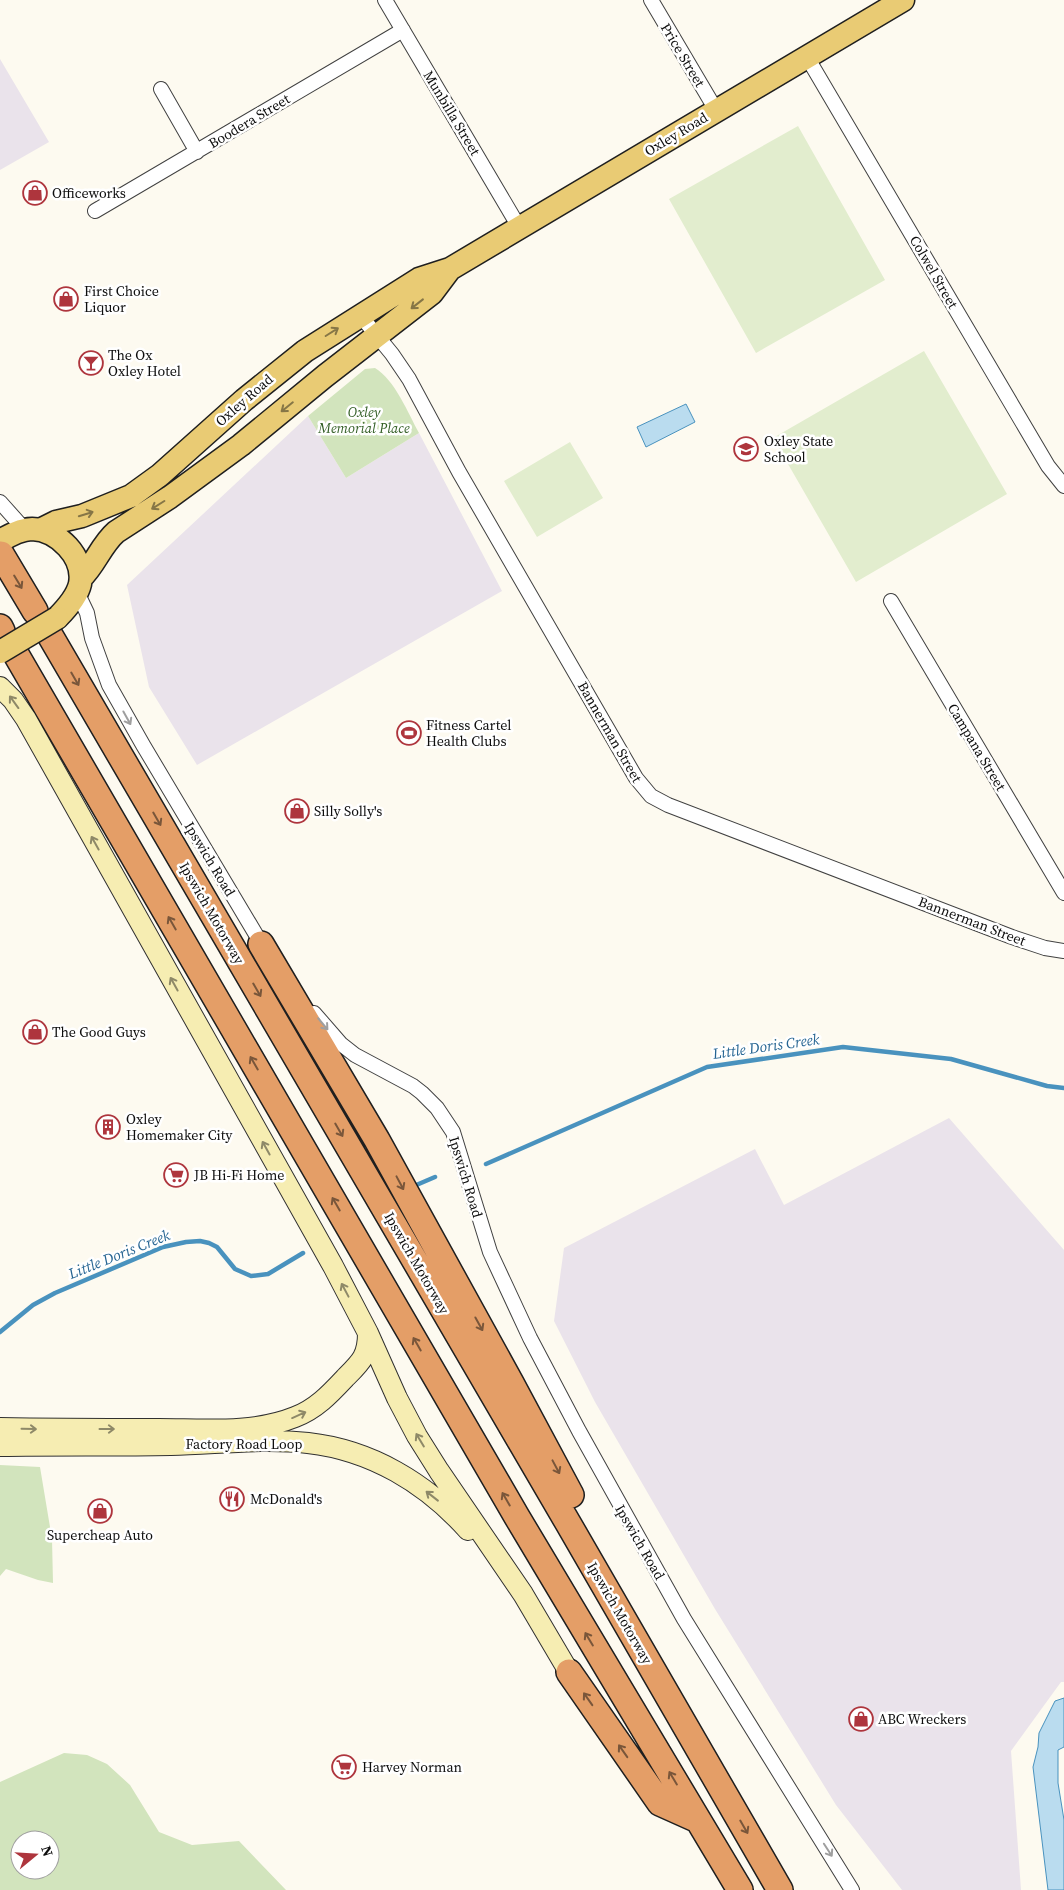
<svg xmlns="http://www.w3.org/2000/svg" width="1064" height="1890" viewBox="0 0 1064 1890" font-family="'Source Serif 4',serif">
  <rect width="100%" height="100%" fill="#fdfaf0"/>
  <path fill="#eae3eb" d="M 0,59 L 49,142 L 0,170 Z
    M 308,416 L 346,478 L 419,433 L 502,591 L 197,765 L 149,687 L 127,585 Z
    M 949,1118 L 1064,1250 L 1064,1682 L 1061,1682 L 1011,1751 L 1021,1890 L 902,1890 L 836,1805 L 715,1609 L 595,1402 L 554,1321 L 564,1248 L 755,1149 L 784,1205 Z"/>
  <path fill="#d2e4bd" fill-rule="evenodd" d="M 375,368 C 395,380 408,413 419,433 L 346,478 L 308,416 L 365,369 Z
    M 0,1465 L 40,1467 L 52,1539 L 53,1583 L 38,1580 L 6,1569 L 0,1576 Z
    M 64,1753 L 87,1755 L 107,1764 L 130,1785 L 159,1832 L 192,1845 L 239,1841 L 286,1890 L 0,1890 L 0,1782 ZM 20,1840 L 50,1840 L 50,1870 L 20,1870 Z"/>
  <path fill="#e2edce" d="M 798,126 L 885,280 L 756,353 L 669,199 Z
    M 924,351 L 1007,494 L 856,582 L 773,438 Z
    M 570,442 L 603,498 L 537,537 L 504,481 Z"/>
  <path fill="#badcef" stroke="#4992be" d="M 686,404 L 695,422 L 646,447 L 637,427 Z
    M 1064,1698 L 1064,1747 L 1058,1750 L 1058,1783 L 1064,1820 L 1064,1890 L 1048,1890 L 1033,1767 L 1038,1747 L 1039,1733 L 1055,1701 Z"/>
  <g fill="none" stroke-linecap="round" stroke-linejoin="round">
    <path stroke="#4992be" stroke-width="4.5" d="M 486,1164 L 707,1067 L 843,1047 L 951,1059 L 1047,1086 L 1064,1088
      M 414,1186 L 435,1177
      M 0,1332 L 33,1305 L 55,1293 L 163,1247 L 186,1242 L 200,1241 L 209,1243 L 217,1247 L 235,1269 L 251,1276 L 268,1274 L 303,1253"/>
    <g stroke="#414141" stroke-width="16">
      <path id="minor" d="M 385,0 L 519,227
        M 651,0 L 716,110
        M 807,57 L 1048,466 L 1064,486
        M 161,89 L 197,152
        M 95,211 L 403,30
        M 360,315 L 392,354 L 409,379 L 459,472 L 636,778 L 651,796 L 668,805 L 1012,937 L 1045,948 L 1064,951
        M 0,502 L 25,530
        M 77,592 L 87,613 L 92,638 L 109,685 L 143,745 L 264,948
        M 891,601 L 1064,893
        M 314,1013 L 341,1044 L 355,1055 L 413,1086 L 422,1093 L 437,1108 L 453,1132 L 490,1252 L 530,1338 L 579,1431 L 684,1619 L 852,1890"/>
    </g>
    <g stroke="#303030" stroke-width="22">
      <path id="secondary" d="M 0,687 L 13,700 L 26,719 L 333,1266 L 368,1333 L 397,1398 L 417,1436 L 439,1471 L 523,1594 L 569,1672
        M 0,1428 C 53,1429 106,1429 159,1429 C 203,1429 253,1434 295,1417 C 316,1409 330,1394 345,1378 C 361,1362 368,1356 368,1333
        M 0,1446 C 57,1445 114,1446 171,1445 C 217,1444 262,1438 308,1443 C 371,1450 426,1483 468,1530"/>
    </g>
    <g stroke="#1f1f1f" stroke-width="25">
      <path id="primary" d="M 40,530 L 56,522 L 82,516 L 131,496 L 160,475 L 244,400 L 305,351 L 419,279 L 450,269 L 903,0
        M 0,541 C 10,535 21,529 32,529 C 58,530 85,557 80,584 C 77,597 66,609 57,618
        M 81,578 C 95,565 101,545 116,532 L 170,497 L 241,445 L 325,376 L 432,293 L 450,269"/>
    </g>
    <g stroke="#1f1f1f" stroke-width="28">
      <path id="motorway" d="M 1,554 L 35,611
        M 0,627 L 2,631
        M 51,637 L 568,1523 L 780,1890
        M 17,656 L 517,1517 L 740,1890
        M 261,944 L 377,1140 L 511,1383 L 571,1495
        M 569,1672 L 660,1803 L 698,1820"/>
    </g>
    <use href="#minor" stroke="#fff" stroke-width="14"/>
    <use href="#secondary" stroke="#f6edb2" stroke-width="20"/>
    <use href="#primary" stroke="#e9cb74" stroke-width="22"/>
    <use href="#motorway" stroke="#e49e67" stroke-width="25"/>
    <g stroke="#1f1f1f" stroke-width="25" stroke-linecap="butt">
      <path id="primary-bridge" d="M 0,652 L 57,618"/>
    </g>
    <use href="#primary-bridge" stroke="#e9cb74" stroke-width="22"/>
  </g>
  <defs><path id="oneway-shaft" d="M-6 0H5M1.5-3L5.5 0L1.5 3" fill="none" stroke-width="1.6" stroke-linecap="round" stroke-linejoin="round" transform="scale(1.25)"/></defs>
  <g stroke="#867646">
    <use href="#oneway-shaft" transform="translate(417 304) rotate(142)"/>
    <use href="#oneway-shaft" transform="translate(332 332) rotate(-32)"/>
    <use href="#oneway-shaft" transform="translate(287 407) rotate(141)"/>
    <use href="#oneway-shaft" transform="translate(158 505) rotate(148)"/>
    <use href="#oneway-shaft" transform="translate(86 514) rotate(-17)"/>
  </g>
  <g stroke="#79563a">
    <use href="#oneway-shaft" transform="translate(18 582) rotate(59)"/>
    <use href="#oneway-shaft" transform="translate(75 679) rotate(60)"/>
    <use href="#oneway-shaft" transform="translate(157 819) rotate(60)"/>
    <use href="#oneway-shaft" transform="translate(172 923) rotate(-120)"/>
    <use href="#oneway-shaft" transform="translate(257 990) rotate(60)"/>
    <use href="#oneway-shaft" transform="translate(254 1063) rotate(-120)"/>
    <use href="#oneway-shaft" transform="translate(339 1130) rotate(60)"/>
    <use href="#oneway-shaft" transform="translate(400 1183) rotate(62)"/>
    <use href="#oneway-shaft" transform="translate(336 1204) rotate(-120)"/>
    <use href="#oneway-shaft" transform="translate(479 1324) rotate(61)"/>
    <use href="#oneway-shaft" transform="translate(417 1344) rotate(-120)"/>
    <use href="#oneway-shaft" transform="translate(556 1467) rotate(62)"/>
    <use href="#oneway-shaft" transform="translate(506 1499) rotate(-120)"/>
    <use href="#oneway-shaft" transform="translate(589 1639) rotate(-121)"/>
    <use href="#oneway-shaft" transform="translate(588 1699) rotate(-125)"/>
    <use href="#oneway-shaft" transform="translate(623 1751) rotate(-125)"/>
    <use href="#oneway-shaft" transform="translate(673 1778) rotate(-121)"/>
    <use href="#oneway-shaft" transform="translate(744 1827) rotate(60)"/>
  </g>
  <g stroke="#8e8968">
    <use href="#oneway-shaft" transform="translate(14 702) rotate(-126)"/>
    <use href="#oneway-shaft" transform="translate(95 843) rotate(-119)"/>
    <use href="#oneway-shaft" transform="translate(174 984) rotate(-119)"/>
    <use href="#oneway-shaft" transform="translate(266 1148) rotate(-119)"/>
    <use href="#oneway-shaft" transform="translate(345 1290) rotate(-118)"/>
    <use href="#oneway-shaft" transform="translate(299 1415) rotate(-24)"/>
    <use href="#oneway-shaft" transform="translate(29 1429) rotate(1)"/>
    <use href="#oneway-shaft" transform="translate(107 1429)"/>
    <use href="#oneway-shaft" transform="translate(420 1440) rotate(-121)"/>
    <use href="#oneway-shaft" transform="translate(432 1496) rotate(-142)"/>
  </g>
  <g stroke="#9f9f9f">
    <use href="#oneway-shaft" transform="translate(127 718) rotate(61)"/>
    <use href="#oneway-shaft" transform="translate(323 1024) rotate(50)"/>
    <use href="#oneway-shaft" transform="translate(828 1850) rotate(57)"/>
  </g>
  <defs>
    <g id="shop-ring" transform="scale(1.25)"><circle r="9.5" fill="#fff" stroke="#ae353d" stroke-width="1.5"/><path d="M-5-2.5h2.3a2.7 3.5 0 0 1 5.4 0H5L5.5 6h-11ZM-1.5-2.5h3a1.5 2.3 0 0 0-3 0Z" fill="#ae353d"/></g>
    <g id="bar-ring" transform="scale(1.25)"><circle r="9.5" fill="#fff" stroke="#ae353d" stroke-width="1.5"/><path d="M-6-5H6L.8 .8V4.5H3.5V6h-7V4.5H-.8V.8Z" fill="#ae353d"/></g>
    <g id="school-ring" transform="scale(1.25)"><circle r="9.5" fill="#fff" stroke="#ae353d" stroke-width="1.5"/><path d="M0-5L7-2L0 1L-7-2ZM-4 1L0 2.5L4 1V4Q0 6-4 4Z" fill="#ae353d"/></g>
    <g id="stadium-ring" transform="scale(1.25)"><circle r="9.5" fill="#fff" stroke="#ae353d" stroke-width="1.5"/><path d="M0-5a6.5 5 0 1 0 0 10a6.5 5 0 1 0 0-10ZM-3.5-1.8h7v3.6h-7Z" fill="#ae353d"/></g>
    <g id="building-ring" transform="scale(1.25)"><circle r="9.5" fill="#fff" stroke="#ae353d" stroke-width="1.5"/><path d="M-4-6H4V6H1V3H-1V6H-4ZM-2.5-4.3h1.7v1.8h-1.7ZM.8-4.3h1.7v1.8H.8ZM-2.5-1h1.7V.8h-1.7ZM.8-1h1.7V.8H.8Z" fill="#ae353d"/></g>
    <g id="supermarket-ring" transform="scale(1.25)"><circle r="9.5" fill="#fff" stroke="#ae353d" stroke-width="1.5"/><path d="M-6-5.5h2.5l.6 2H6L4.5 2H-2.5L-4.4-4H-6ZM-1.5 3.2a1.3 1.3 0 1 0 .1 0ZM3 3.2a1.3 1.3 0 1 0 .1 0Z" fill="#ae353d"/></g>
    <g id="restaurant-ring" transform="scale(1.25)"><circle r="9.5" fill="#fff" stroke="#ae353d" stroke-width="1.5"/><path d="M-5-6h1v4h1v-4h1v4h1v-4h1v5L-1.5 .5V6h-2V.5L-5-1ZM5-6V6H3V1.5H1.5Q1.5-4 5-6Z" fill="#ae353d"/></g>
  </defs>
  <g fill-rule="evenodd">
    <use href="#shop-ring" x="35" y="193"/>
    <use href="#shop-ring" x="66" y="299"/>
    <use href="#bar-ring" x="91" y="363"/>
    <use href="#school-ring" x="746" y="449"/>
    <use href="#stadium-ring" x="409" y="733"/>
    <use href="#shop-ring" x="297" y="811"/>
    <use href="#shop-ring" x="35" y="1032"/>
    <use href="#building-ring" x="108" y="1127"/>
    <use href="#supermarket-ring" x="176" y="1175"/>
    <use href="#restaurant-ring" x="232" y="1499"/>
    <use href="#shop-ring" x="100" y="1511"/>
    <use href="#shop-ring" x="861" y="1719"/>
    <use href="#supermarket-ring" x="344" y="1767"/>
  </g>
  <g text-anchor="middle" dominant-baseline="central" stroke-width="5" stroke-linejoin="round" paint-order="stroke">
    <g font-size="14" fill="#0e0e0e" stroke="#fff">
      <text transform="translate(683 55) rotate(59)">Price Street</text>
      <text transform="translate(452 113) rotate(59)">Munbilla Street</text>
      <text transform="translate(249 121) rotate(-31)">Boodera Street</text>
      <text transform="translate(676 134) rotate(-31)">Oxley Road</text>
      <text transform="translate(934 272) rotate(60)">Colwel Street</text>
      <text transform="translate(244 400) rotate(-41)">Oxley Road</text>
      <text transform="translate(610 732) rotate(60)">Bannerman Street</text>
      <text transform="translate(977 747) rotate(59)">Campana Street</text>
      <text transform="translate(210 859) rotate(59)">Ipswich Road</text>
      <text transform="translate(212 913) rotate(60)">Ipswich Motorway</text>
      <text transform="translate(972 921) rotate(21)">Bannerman Street</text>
      <text transform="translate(466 1177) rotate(73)">Ipswich Road</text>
      <text transform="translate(417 1263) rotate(60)">Ipswich Motorway</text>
      <text x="244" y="1444">Factory Road Loop</text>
      <text transform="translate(640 1542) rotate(60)">Ipswich Road</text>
      <text transform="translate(620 1613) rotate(60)">Ipswich Motorway</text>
    </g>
    <g font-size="14" fill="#0e0e0e" stroke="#fff" text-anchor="start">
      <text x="52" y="193">Officeworks</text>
      <text x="84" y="291">First Choice<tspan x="84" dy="16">Liquor</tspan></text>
      <text x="108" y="355">The Ox<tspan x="108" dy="16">Oxley Hotel</tspan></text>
      <text x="764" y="441">Oxley State<tspan x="764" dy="16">School</tspan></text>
      <text x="426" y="725">Fitness Cartel<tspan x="426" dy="16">Health Clubs</tspan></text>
      <text x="314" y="811">Silly Solly's</text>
      <text x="52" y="1032">The Good Guys</text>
      <text x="126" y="1119">Oxley<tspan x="126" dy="16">Homemaker City</tspan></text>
      <text x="194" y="1175">JB Hi-Fi Home</text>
      <text x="250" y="1499">McDonald's</text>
      <text x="100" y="1535" text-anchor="middle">Supercheap Auto</text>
      <text x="878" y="1719">ABC Wreckers</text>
      <text x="362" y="1767">Harvey Norman</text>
    </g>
    <g font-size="14" font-style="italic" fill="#325e25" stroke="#fff">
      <text x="364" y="412">Oxley<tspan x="364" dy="16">Memorial Place</tspan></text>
    </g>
    <g font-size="15" font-style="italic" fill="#256492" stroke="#fff">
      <text transform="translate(766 1046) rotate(-8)">Little Doris Creek</text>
      <text transform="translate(119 1254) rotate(-22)">Little Doris Creek</text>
    </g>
  </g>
  <g transform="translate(35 1855) rotate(72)"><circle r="24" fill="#ffffff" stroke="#9f9f9f"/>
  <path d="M0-4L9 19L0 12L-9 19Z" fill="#ae353d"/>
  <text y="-8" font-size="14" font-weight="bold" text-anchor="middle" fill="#0e0e0e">N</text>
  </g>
</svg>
